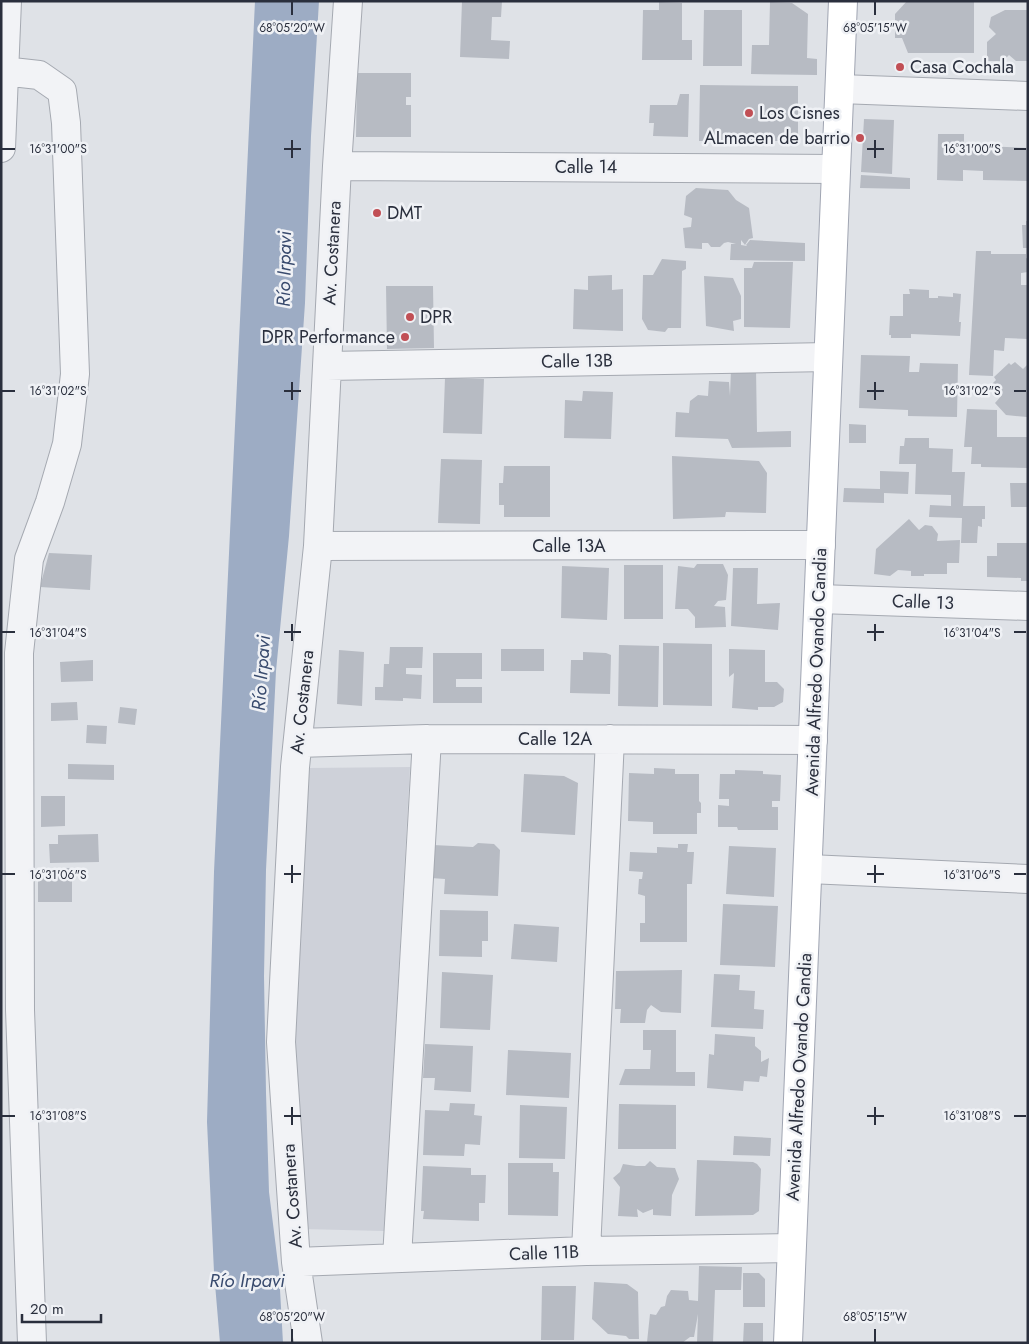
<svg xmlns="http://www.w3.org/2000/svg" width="1029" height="1344" viewBox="0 0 1029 1344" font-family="Jost,sans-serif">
  <rect width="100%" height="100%" fill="#dfe2e7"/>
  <path fill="#ced1d9" d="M 410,767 L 384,1231 L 302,1229 L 292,1058 L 308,768 Z"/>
  <path fill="#9dacc4" d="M 255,1 L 319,1 L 311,136 L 305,303 L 289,536 L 276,671 L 266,870 L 264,976 L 266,1093 L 269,1192 L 279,1272 L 283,1343 L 220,1343 L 214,1272 L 207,1122 L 214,872 Z"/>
  <path fill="#b7bbc3" d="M 462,1 L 502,1 L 501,17 L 492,17 L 491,40 L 510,41 L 509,59 L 460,57 Z
    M 907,1 L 974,1 L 974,53 L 908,53 L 902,38 L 895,38 L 895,14 Z
    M 659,2 L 682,3 L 682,40 L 692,40 L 692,60 L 642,60 L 643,10 L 659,10 Z
    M 770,2 L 792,3 L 808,14 L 807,58 L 817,59 L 817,75 L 751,74 L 752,45 L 769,45 Z
    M 704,10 L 742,10 L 742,66 L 703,66 Z
    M 1005,10 L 1028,10 L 1028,61 L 1016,61 L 1009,55 L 1003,61 L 987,61 L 987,42 L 996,34 L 989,27 L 991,17 Z
    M 357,73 L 411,73 L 411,97 L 406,97 L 406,105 L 411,105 L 411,137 L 356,137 Z
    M 700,85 L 798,86 L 798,141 L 699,141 Z
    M 680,94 L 689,94 L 688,137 L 653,136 L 654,123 L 649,123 L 650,105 L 677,105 Z
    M 864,119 L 894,120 L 892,174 L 861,172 Z
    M 938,134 L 964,134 L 964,142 L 972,143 L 972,145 L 979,146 L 979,143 L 984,143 L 984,146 L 1028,148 L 1028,181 L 983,180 L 983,171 L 963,170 L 963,181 L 937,180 Z
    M 861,175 L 910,178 L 910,189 L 860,188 Z
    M 696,188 L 728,190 L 736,200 L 749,208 L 753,238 L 749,239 L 745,245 L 741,240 L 741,245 L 747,246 L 746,245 L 750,240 L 805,243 L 805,261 L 730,260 L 731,244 L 736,244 L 728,242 L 724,243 L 720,247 L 711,247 L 708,243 L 702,243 L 702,249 L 685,248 L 683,228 L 691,227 L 692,218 L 684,215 L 686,196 Z
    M 1026,221 L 1028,221 L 1028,248 L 1023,248 L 1022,225 L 1026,225 Z
    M 976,251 L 991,251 L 991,254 L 1026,254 L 1026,258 L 1028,259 L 1028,272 L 1021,273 L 1021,285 L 1028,285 L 1028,339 L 1005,338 L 1004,351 L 994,350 L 993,376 L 969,375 Z
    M 662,259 L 686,261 L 686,269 L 682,271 L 681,328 L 668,328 L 665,332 L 648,330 L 642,319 L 643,275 L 653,275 Z
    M 754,262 L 793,262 L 790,328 L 744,327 L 744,268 L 752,268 Z
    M 612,275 L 612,290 L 623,289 L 623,331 L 573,329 L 574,289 L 588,290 L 588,276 Z
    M 704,276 L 733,278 L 741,296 L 741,319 L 733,321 L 734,331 L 706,326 Z
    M 386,286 L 433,286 L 434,348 L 387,349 Z
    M 909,289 L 929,290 L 929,298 L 938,298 L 938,296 L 953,297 L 953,293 L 961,294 L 959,322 L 961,322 L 960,336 L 911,334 L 911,338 L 891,338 L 891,335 L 889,335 L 890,316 L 903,316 L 903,294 L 910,294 Z
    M 861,355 L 910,356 L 909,372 L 919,372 L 920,363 L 958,364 L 957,417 L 908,416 L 908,410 L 859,408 Z
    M 1015,362 L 1023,369 L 1028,364 L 1027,417 L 1006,415 L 995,403 L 1002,395 L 992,384 L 996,380 L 994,377 L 1009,363 L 1011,365 Z
    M 731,369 L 756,369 L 757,432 L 791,431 L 791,447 L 732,448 L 728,439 L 675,437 L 676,412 L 689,413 L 690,401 L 698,395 L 708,396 L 709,381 L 729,382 L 730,396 Z
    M 445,378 L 484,379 L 482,434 L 443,433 Z
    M 583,391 L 613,392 L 611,439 L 564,438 L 565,400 L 582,401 Z
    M 967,409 L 997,410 L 997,437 L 1028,437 L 1028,468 L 981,467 L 981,464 L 971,464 L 972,447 L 964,447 Z
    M 849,424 L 866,425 L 866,443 L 849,443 Z
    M 905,438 L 929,438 L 929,448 L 953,449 L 952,472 L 965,472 L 963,506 L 985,506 L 985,519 L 982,519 L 982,527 L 978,526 L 977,543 L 961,543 L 962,518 L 929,517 L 930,505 L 951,506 L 951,495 L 915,494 L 916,464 L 899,464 L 900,446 L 904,446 Z
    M 672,456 L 759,461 L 767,473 L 766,513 L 726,512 L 725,517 L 673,519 Z
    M 441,459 L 482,460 L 480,524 L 438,523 Z
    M 504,466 L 550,466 L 550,517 L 504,517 L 504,505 L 499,505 L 499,483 L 503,483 Z
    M 880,471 L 909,472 L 908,494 L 884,493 L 884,503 L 843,502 L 844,488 L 880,489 Z
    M 1010,483 L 1028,483 L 1028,507 L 1011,507 Z
    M 909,519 L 919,530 L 925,525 L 932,526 L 938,534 L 937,541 L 960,540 L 959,563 L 947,563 L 947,574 L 924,574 L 924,576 L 911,576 L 911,571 L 898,570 L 890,576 L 874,574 L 876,549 Z
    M 997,543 L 1028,543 L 1028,581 L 1021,581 L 1021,578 L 987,577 L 987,556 L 997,556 Z
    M 49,553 L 92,555 L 90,590 L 40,587 Z
    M 697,564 L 723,564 L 728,575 L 726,600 L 718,601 L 714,606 L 725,607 L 726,627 L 695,628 L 695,617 L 688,609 L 675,609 L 678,566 L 694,568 Z
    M 624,565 L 663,565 L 663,619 L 624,619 Z
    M 562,566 L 609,568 L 607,620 L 561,618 Z
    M 733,568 L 758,568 L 757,604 L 780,603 L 778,630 L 731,626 Z
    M 663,643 L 712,644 L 712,706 L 663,705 Z
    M 619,645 L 659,646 L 658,707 L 618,706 Z
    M 390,647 L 423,647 L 422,668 L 406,668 L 406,674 L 422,675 L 421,699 L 403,698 L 403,701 L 375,700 L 375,687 L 383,687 L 384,664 L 389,664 Z
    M 501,649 L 544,649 L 544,671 L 501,671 Z
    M 729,649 L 765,650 L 765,682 L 777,682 L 784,689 L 783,702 L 774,707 L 758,707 L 758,710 L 732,708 L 734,673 L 729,677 Z
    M 339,650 L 364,652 L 362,706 L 337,704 Z
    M 583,652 L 606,653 L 611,655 L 610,694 L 570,693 L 571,660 L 583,660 Z
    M 433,653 L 482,653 L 482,679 L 456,679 L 456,687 L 482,687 L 482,703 L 433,703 Z
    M 93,660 L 93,681 L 61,682 L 60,662 Z
    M 77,702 L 78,720 L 51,721 L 51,703 Z
    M 120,707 L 137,709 L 135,725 L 118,723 Z
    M 87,725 L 107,726 L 106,744 L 86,743 Z
    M 68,764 L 114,765 L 114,780 L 68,779 Z
    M 654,768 L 675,769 L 675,774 L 699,774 L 699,801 L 701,803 L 701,813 L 697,813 L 697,834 L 653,834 L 653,822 L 628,821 L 629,773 L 654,774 Z
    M 735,770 L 763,771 L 763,774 L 781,775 L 780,801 L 772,801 L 772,807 L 778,807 L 778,830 L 738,830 L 737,827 L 718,827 L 718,805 L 729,806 L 729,799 L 719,799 L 720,774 L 735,774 Z
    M 524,774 L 564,776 L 578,783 L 575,835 L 521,832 Z
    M 41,796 L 65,796 L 65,826 L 41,827 Z
    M 98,834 L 99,862 L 50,863 L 49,844 L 58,844 L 58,835 Z
    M 478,843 L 494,844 L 500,850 L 498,896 L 444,894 L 445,879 L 431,878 L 433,845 L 473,847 Z
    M 678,844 L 688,844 L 687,852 L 694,852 L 692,884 L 687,884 L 687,942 L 640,942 L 640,923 L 645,923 L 645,896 L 638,894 L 639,879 L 642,879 L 643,872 L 629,871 L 630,852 L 657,853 L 657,847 L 678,848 Z
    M 729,846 L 776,848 L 774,897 L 726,894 Z
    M 54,868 L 72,868 L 72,902 L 38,902 L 38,874 L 54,874 Z
    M 723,904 L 778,906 L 775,967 L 720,965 Z
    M 440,910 L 488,911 L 488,941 L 482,941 L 482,957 L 439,956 Z
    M 514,924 L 559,927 L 557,962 L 511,959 Z
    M 682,970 L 681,1013 L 661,1012 L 651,1005 L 647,1010 L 645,1023 L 620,1023 L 621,1009 L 615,1009 L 616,971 Z
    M 442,972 L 493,975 L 490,1030 L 440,1028 Z
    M 714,974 L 740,975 L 739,990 L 755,991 L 754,1009 L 764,1010 L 763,1029 L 711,1027 Z
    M 643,1030 L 676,1030 L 676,1072 L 695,1072 L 695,1086 L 619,1085 L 625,1069 L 650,1069 L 651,1050 L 643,1050 Z
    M 715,1034 L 755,1037 L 755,1046 L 761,1051 L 761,1062 L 769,1058 L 767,1077 L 760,1076 L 759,1082 L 744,1081 L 743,1091 L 707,1088 L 709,1054 L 714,1055 Z
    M 425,1044 L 473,1046 L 471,1092 L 434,1090 L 435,1078 L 423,1078 Z
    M 508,1050 L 571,1053 L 569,1098 L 506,1095 Z
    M 450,1103 L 475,1104 L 474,1115 L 482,1116 L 480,1145 L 465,1144 L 464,1156 L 423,1155 L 425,1110 L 449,1111 Z
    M 619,1104 L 676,1105 L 676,1149 L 618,1149 Z
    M 520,1105 L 567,1107 L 565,1159 L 519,1158 Z
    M 734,1136 L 771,1138 L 770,1156 L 733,1155 Z
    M 697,1160 L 753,1162 L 757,1164 L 761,1169 L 759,1211 L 753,1215 L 695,1216 Z
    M 650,1161 L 657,1167 L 675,1168 L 679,1179 L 672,1195 L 671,1216 L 653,1215 L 653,1209 L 643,1213 L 637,1209 L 638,1217 L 618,1216 L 620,1187 L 613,1178 L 620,1172 L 623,1164 L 636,1166 L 645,1166 Z
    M 508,1163 L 553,1163 L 553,1172 L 559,1172 L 558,1216 L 508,1215 Z
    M 423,1166 L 471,1168 L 471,1175 L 486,1175 L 485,1203 L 479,1203 L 479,1221 L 423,1219 L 424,1211 L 421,1211 Z
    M 699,1266 L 742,1267 L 741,1290 L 715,1290 L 713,1343 L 697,1343 L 698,1314 L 694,1337 L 690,1337 L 682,1343 L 647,1342 L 650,1314 L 656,1315 L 661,1307 L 665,1306 L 667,1296 L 671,1290 L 688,1291 L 689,1300 L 698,1301 Z
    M 743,1273 L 759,1273 L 765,1279 L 765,1307 L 743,1307 Z
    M 594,1282 L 627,1284 L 638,1292 L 639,1339 L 629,1339 L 626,1336 L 608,1334 L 592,1319 Z
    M 542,1286 L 576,1286 L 574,1340 L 541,1340 Z
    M 744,1323 L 763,1323 L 763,1343 L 743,1343 Z"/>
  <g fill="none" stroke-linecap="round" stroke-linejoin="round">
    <g stroke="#a5a9b1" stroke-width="30">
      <path id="minor" d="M 3,71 L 39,75 L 62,91 L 66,123 L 75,374 L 67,444 L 50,502 L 29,559 L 19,653 L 20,1010 L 32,1343
        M 840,89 L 1028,96
        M 1,148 L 7,1
        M 337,166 L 835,169
        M 327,366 L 828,357
        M 318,546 L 821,545
        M 819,599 L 1028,606
        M 298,743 L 427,739 L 813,740
        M 809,869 L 1028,879
        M 586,1251 L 610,739
        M 397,1258 L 427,739
        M 296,1262 L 586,1251 L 791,1248
        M 308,1343 L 296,1262 L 281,1042 L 295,767 L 318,546 L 337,166 L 348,1"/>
    </g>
    <g stroke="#a0a5b2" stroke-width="30">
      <path id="major" d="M 788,1343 L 843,1"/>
    </g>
    <use href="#minor" stroke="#f2f3f6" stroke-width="28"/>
    <use href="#major" stroke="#fff" stroke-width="28"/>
  </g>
  <path fill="none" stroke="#2a2f3d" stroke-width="2" d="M 292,2 L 292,15M 875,2 L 875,15M 292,140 L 292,158M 875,140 L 875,158M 2,149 L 15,149M 284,149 L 301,149M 867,149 L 884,149M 1014,149 L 1026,149M 292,382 L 292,400M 875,382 L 875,400M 2,391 L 15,391M 284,391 L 301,391M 867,391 L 884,391M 1014,391 L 1026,391M 292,624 L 292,641M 875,624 L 875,641M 2,632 L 15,632M 284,632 L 301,632M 867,632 L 884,632M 1014,632 L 1026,632M 292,865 L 292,883M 875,865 L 875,883M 2,874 L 15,874M 284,874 L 301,874M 867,874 L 884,874M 1014,874 L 1026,874M 292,1107 L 292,1125M 875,1107 L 875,1125M 2,1116 L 15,1116M 284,1116 L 301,1116M 867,1116 L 884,1116M 1014,1116 L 1026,1116M 292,1329 L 292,1342M 875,1329 L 875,1342"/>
  <g fill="#c14f55" stroke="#eff1f5" stroke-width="2">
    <circle cx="900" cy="67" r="5"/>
    <circle cx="749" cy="113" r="5"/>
    <circle cx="860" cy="138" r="5"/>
    <circle cx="377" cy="213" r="5"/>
    <circle cx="410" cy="317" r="5"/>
    <circle cx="405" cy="337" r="5"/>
  </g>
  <g text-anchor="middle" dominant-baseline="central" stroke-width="5" stroke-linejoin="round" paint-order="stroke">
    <g font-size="18" fill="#2a2f3d" stroke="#eff1f5" text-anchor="start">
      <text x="910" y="67">Casa Cochala</text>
      <text x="759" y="113">Los Cisnes</text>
      <text x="850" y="138" text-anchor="end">ALmacen de barrio</text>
      <text x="387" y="213">DMT</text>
      <text x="420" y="317">DPR</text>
      <text x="395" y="337" text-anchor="end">DPR Performance</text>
    </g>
    <g font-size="18" fill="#2a2f3d" stroke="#eff1f5">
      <text x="586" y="167">Calle 14</text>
      <text transform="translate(332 253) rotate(-87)">Av. Costanera</text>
      <text transform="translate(577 361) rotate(-1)">Calle 13B</text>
      <text x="569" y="546">Calle 13A</text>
      <text transform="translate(923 602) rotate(2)">Calle 13</text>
      <text transform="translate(816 672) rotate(-88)">Avenida Alfredo Ovando Candia</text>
      <text transform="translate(302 702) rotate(-84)">Av. Costanera</text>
      <text x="555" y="739">Calle 12A</text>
      <text transform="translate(799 1077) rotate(-87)">Avenida Alfredo Ovando Candia</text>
      <text transform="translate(292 1196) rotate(-94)">Av. Costanera</text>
      <text transform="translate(544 1253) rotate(-2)">Calle 11B</text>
    </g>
    <g font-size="19" font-style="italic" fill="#384a6d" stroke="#eff1f5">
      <text transform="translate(284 269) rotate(-89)">Río Irpavi</text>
      <text transform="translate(261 673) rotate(-86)">Río Irpavi</text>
      <text x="247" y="1280">Río Irpavi</text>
    </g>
  </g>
  <g font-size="12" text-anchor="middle" fill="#2a2f3d" stroke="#eff1f5" stroke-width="5" stroke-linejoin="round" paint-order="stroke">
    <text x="292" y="32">68°05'20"W</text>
    <text x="875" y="32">68°05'15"W</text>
    <text x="58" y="153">16°31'00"S</text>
    <text x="972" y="153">16°31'00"S</text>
    <text x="58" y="395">16°31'02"S</text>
    <text x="972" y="395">16°31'02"S</text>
    <text x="58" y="637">16°31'04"S</text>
    <text x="972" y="637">16°31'04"S</text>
    <text x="58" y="879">16°31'06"S</text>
    <text x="972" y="879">16°31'06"S</text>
    <text x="58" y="1120">16°31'08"S</text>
    <text x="972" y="1120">16°31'08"S</text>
    <text x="292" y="1321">68°05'20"W</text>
    <text x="875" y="1321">68°05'15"W</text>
  </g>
  <rect width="1029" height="1344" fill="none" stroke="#2a2f3d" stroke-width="5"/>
  <path d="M22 1314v8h79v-8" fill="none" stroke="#2a2f3d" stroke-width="2.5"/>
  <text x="30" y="1314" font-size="15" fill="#2a2f3d" stroke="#eff1f5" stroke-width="4" paint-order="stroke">20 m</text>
</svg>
